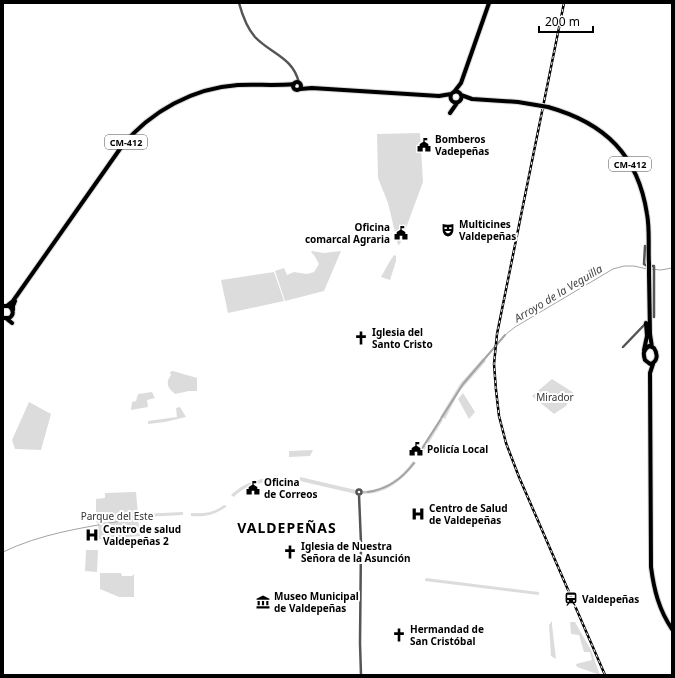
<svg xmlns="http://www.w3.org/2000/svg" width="675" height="678" viewBox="0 0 675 678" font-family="'Noto Sans',sans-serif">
  <rect width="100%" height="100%" fill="#fff"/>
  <path fill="#dcdcdc" d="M 420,133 L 423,182 L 400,244 L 398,245 L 388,203 L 378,178 L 377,134 Z
    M 312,251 L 324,253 L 341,251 L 324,291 L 285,301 L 275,271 L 284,268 L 287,275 L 294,272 L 307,274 L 314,272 L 319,264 L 314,255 L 311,252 Z
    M 394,255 L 396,256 L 396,261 L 390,280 L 381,277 L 390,261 Z
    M 274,272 L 284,301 L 228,313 L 221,280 Z
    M 483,358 L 486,361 L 459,392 L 445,419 L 440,417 L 460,384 Z
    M 173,371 L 197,378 L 197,391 L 189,391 L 175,394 C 170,389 167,388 168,380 L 171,375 L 170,372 Z
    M 552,379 L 574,393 L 566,406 L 554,414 L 532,396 Z
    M 152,392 L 155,398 L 147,400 L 148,407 L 131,410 L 132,402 L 136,401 L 138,394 Z
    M 463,393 L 475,412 L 469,419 L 458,399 Z
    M 29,402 L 51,414 L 41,450 L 15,449 L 12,440 Z
    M 180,407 L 186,417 L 165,422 L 148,424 L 148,421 L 177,417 L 176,408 Z
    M 440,419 L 443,420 L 420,457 L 416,455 Z
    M 313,450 L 310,456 L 289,457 L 289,451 Z
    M 413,461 L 416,463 C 401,481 387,494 362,494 L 362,491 C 384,490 400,479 413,461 Z
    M 300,477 L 356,490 L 356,494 L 300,481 Z
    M 266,478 L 267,482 C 253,484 244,487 234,497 L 231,495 C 242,485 252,481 266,478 Z
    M 134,492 L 136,492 L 138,514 L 140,515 L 138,517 L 140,536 L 99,539 L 98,523 L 96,522 L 96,499 L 105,498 L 105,493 Z
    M 224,505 L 227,506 C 216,515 205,517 191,516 L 191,513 C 203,514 214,513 224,505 Z
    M 183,512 L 183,515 L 143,517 L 143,514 Z
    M 86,550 L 98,550 L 97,572 L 85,571 Z
    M 100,573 L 121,573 L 122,576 L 132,576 L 134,574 L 134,597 L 119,597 L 100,589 Z
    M 426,578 L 539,592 L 539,595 L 425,581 L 425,580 Z
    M 552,621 L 552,625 L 556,659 L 551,656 L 549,625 Z
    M 570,622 L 575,622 L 591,650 L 600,675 L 577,667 L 576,664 L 592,660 L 590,652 L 584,652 L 579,635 L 571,634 Z"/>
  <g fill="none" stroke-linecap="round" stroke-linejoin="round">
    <path stroke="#a3a3a3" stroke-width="1" d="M 650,269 L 661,270 L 672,268
      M 505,335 L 515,327 L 613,269 L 624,266 L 634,266 L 647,269
      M 362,492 L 368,492
      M 3,552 C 40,534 81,528 121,521"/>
    <path stroke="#a3a3a3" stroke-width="2" d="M 418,455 L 463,384 L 505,335
      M 368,492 C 388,489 403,478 414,463"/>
    <g stroke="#dbdbdb" stroke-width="6">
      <path id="major" d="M293 86a4 4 0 1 1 8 0a4 4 0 1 1-8 0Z
        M 300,89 L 312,88 L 439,96 L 451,94
        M450.5 97a5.5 5.5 0 1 1 11 0a5.5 5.5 0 1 1-11 0Z
        M 454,92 L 461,83 L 489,3
        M 461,95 L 472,99 L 518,102 L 536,105
        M 548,107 C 605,123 638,155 647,214 C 650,230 648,248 649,264
        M 450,113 L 457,103
        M 649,274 L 650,334 L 652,347
        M 8,305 L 13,301 L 122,146 C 151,111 193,88 238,85 C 257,84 275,86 294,84
        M 3,306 L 9,306 C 14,310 14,315 9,318 L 3,318
        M 13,310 L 13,306 L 15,301
        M 7,319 L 12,323
        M 649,346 L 654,348 C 658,354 658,362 650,364 L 645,360 C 643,354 643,350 649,346 Z
        M 644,350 L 647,336 L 646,323
        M 653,364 L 650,373 L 651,567 C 654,590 659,610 672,629"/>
    </g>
    <path stroke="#555" stroke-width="2.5" d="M 239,3 C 242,14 247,28 255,37 C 271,54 293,57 299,83
      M 645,246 L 644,264 L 647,266 L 654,266 L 654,317
      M 623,347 L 646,323
      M356.5 492a2.5 2.5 0 1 1 5 0a2.5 2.5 0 1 1-5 0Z
      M 359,495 L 361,543 L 360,643 L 361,675"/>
    <use href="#major" stroke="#000" stroke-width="4"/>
    <g stroke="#000" stroke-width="2.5">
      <path id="rail" d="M 564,3 L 497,334 L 494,364 L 496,390 L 499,416 L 506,443 L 519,477 L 605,675"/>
    </g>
    <use href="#rail" stroke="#fff" stroke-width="1" stroke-dasharray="3" stroke-linecap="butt"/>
    <g stroke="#dbdbdb" stroke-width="6" stroke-linecap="butt">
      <path id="major-bridge" d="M 536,105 L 548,107
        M 649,264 L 649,274"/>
    </g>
    <use href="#major-bridge" stroke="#000" stroke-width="4"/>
  </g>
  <defs>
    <g id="civic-bare" transform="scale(1.08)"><path d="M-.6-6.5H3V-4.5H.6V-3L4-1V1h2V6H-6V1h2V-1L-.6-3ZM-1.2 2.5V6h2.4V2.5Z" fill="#000" stroke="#fff" stroke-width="2.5" paint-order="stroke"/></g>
    <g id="theatre-bare" transform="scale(1.08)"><path d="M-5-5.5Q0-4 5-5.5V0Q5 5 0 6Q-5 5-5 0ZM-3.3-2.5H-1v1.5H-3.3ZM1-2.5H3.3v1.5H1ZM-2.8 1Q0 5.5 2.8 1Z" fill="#000" stroke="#fff" stroke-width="2.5" paint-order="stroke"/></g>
    <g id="church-bare" transform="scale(1.08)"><path d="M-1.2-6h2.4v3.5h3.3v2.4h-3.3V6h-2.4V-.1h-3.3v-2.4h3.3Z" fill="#000" stroke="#fff" stroke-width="2.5" paint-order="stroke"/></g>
    <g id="hospital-bare" transform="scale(1.08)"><path d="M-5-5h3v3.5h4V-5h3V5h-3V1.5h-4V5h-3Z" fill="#000" stroke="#fff" stroke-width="2.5" paint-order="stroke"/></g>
    <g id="station-bare" transform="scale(1.08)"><path d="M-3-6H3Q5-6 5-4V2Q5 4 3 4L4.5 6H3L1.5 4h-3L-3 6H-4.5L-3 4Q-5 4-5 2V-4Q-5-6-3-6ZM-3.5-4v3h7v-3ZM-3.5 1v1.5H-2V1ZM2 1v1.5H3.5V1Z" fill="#000" stroke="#fff" stroke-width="2.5" paint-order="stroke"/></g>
    <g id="museum-bare" transform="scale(1.08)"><path d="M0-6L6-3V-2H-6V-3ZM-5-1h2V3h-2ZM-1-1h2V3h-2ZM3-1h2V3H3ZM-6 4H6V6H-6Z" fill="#000" stroke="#fff" stroke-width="2.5" paint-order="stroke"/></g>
  </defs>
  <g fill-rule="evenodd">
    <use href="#civic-bare" x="424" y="145"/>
    <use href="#theatre-bare" x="448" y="230"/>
    <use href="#civic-bare" x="401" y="233"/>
    <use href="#church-bare" x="361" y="338"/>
    <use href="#civic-bare" x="416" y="449"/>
    <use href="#civic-bare" x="253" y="488"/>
    <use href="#hospital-bare" x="418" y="514"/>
    <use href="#hospital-bare" x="92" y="535"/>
    <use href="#church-bare" x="290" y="552"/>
    <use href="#station-bare" x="571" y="599"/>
    <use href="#museum-bare" x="263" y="602"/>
    <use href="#church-bare" x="399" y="635"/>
  </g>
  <g text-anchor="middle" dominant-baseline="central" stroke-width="4" stroke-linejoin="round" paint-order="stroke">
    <g fill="#fff" stroke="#4c4c4c" stroke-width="1">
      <rect x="105" y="135" width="42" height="14" rx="3"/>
      <rect x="609" y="157" width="42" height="14" rx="3"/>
    </g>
    <g font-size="9" font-weight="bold" fill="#000">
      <text x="126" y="142">CM-412</text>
      <text x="630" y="164">CM-412</text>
    </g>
    <g font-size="10" font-weight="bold" fill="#000" stroke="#fff" text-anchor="start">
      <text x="435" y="139">Bomberos<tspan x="435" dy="12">Vadepeñas</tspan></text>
      <text x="459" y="224">Multicines<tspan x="459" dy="12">Valdepeñas</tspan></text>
      <text x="390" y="227" text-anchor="end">Oficina<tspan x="390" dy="12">comarcal Agraria</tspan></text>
      <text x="372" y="332">Iglesia del<tspan x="372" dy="12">Santo Cristo</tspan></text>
      <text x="427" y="449">Policía Local</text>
      <text x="264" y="482">Oficina<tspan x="264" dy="12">de Correos</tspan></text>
      <text x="429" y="508">Centro de Salud<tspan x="429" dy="12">de Valdepeñas</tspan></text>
      <text x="103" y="529">Centro de salud<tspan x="103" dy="12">Valdepeñas 2</tspan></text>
      <text x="301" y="546">Iglesia de Nuestra<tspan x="301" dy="12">Señora de la Asunción</tspan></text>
      <text x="274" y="596">Museo Municipal<tspan x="274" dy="12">de Valdepeñas</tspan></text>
      <text x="582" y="599">Valdepeñas</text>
      <text x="410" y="629">Hermandad de<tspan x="410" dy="12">San Cristóbal</tspan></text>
    </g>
    <g font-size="10" fill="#333" stroke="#fff">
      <text x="555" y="397">Mirador</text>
      <text x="117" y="516">Parque del Este</text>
    </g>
    <g font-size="11" font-style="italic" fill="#444" stroke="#fff">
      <text transform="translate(558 293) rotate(-31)">Arroyo de la Veguilla</text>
    </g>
    <g font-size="14" font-weight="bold" letter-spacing="1" fill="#000" stroke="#fff">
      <text x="287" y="527">VALDEPEÑAS</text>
    </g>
  </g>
  <rect width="675" height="678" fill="none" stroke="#000000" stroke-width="8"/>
  <path d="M539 26v6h54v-6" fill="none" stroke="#000000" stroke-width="2"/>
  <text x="545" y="26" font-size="12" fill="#000000" stroke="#ffffff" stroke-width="3" paint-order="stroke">200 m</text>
</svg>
